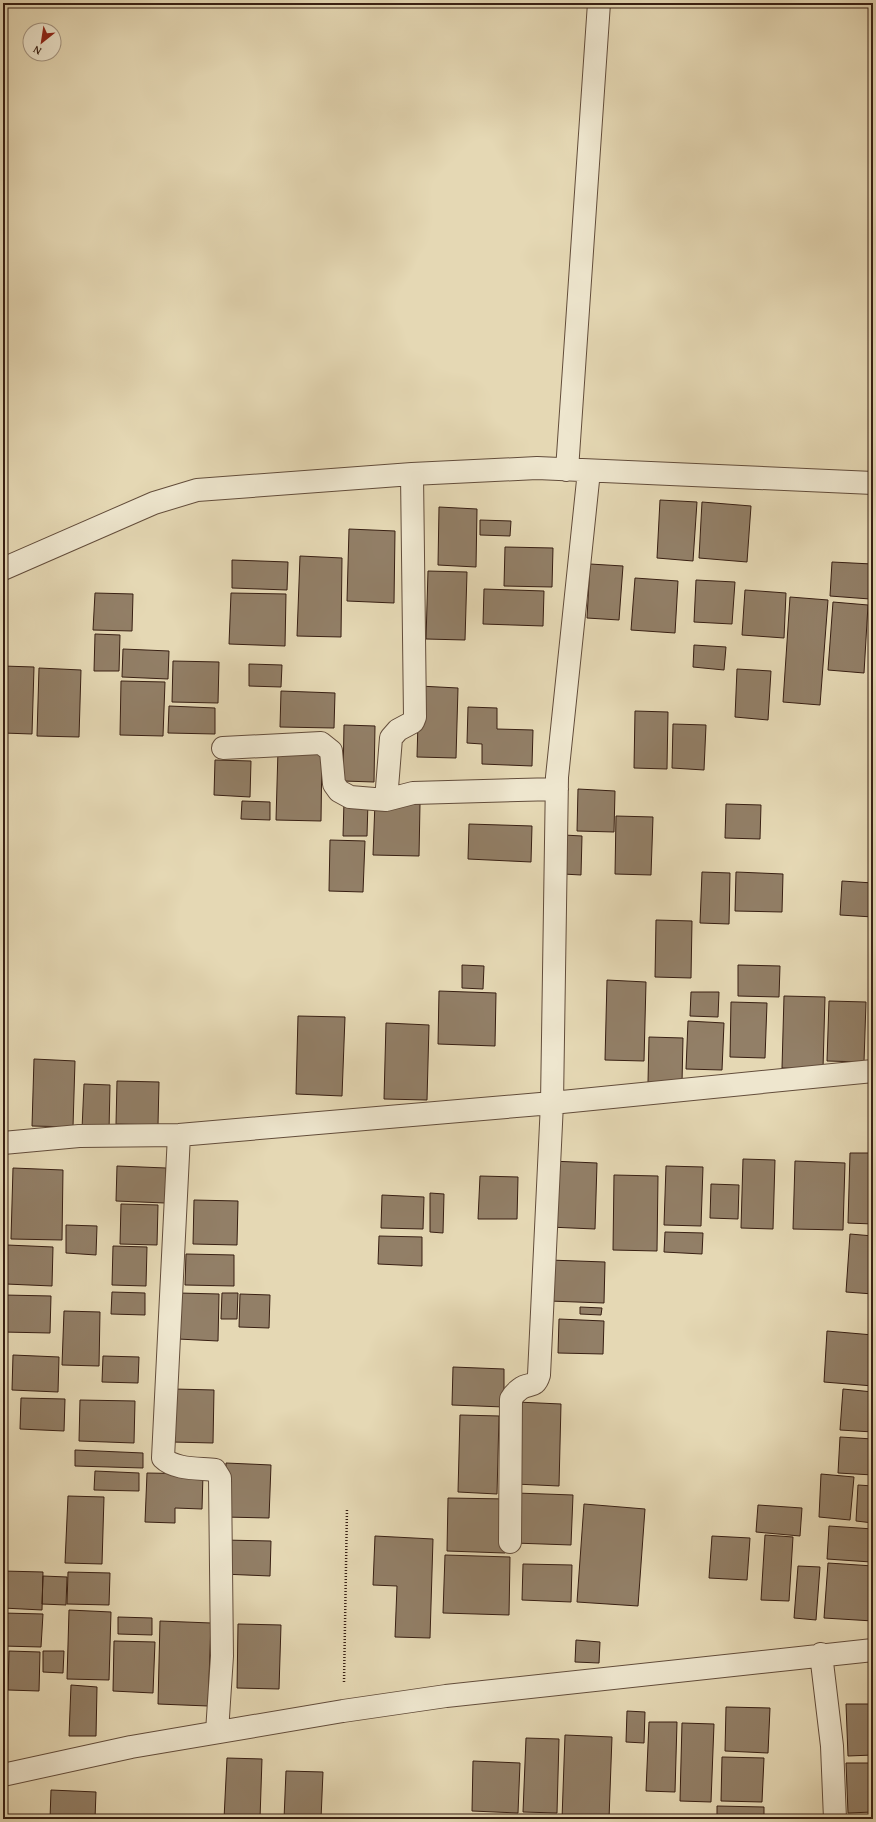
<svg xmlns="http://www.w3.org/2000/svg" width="876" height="1822" viewBox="0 0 876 1822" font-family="'Gentium Book Plus',serif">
  <rect width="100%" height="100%" fill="#e5d8b4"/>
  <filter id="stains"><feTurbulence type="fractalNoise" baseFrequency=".005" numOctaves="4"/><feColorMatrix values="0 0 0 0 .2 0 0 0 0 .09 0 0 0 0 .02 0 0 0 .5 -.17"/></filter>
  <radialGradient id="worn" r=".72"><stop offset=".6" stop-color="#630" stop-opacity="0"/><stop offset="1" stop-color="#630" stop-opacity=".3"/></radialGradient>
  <path fill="#927f67" stroke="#381f13" d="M 660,500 L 697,502 L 693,561 L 657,558 Z
    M 702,502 L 751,506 L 747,562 L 699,558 Z
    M 439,507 L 477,509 L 476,567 L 438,565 Z
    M 480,520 L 511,521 L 510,536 L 480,535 Z
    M 349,529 L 395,531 L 394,603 L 347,601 Z
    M 505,547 L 553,548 L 552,587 L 504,586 Z
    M 300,556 L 342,558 L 341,637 L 297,636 Z
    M 232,560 L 288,562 L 287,590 L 232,588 Z
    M 832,562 L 872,564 L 870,599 L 830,596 Z
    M 590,564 L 623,566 L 619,620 L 587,618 Z
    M 428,571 L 467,572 L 465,640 L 426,639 Z
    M 635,578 L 678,581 L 675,633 L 631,630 Z
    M 696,580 L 735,582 L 732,624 L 694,622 Z
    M 484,589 L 544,591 L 543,626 L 483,624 Z
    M 745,590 L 786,593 L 784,638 L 742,635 Z
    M 95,593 L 133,594 L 132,631 L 93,630 Z
    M 231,593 L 286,594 L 285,646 L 229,644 Z
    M 790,597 L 828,600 L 820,705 L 783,702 Z
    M 833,602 L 868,605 L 864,673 L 828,670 Z
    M 95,634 L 120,635 L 119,671 L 94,671 Z
    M 694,645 L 726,647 L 724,670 L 693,667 Z
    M 123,649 L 169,651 L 168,679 L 122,677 Z
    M 173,661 L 219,662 L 218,703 L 172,702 Z
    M 249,664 L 282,665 L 281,687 L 249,686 Z
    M 3,666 L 34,667 L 32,734 L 3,733 Z
    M 39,668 L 81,670 L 79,737 L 37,736 Z
    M 737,669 L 771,671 L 768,720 L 735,717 Z
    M 121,681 L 165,682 L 163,736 L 120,735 Z
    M 419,686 L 458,688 L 456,758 L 417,757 Z
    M 281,691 L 335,693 L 334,728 L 280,727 Z
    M 169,706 L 215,708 L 215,734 L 168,733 Z
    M 468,707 L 497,708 L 497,729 L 533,730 L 532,766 L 482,764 L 482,744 L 467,743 Z
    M 635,711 L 668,712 L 667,769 L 634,768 Z
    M 673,724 L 706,725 L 704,770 L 672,768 Z
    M 344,725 L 375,726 L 374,782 L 343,781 Z
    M 278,750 L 322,751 L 321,821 L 276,820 Z
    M 215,760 L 251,761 L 250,797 L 214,795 Z
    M 578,789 L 615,791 L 614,832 L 577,831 Z
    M 242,801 L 270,802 L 270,820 L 241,819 Z
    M 344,801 L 368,802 L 367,836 L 343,836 Z
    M 375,802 L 420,804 L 419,856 L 373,855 Z
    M 726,804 L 761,805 L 760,839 L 725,838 Z
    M 616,816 L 653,817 L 651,875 L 615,874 Z
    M 469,824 L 532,826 L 531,862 L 468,859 Z
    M 564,835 L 582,836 L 581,875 L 563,874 Z
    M 330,840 L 365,841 L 363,892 L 329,891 Z
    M 702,872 L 730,873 L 729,924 L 700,923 Z
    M 736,872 L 783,874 L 782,912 L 735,911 Z
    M 842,881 L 873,883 L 873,917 L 840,915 Z
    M 656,920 L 692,921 L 691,978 L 655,977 Z
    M 462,965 L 484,966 L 483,989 L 462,988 Z
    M 738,965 L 780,966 L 779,997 L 738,996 Z
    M 607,980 L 646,982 L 644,1061 L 605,1060 Z
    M 439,991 L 496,993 L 495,1046 L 438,1044 Z
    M 691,992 L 719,992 L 718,1017 L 690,1016 Z
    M 784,996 L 825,997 L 823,1069 L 782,1068 Z
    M 829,1001 L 866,1002 L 864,1062 L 827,1061 Z
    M 731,1002 L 767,1003 L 765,1058 L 730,1057 Z
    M 298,1016 L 345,1017 L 342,1096 L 296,1094 Z
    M 688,1021 L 724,1023 L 722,1070 L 686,1069 Z
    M 386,1023 L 429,1025 L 427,1100 L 384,1099 Z
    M 649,1037 L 683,1038 L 682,1083 L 648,1082 Z
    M 34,1059 L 75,1061 L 73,1127 L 32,1126 Z
    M 117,1081 L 159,1082 L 158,1125 L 116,1124 Z
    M 84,1084 L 110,1085 L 109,1131 L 82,1129 Z
    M 3,1093 L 7,1093 L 6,1131 L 3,1130 Z
    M 850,1153 L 873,1153 L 873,1224 L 848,1223 Z
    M 743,1159 L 775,1160 L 773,1229 L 741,1228 Z
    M 551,1161 L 597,1163 L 595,1229 L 549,1227 Z
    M 795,1161 L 845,1163 L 843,1230 L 793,1229 Z
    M 117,1166 L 166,1168 L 165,1203 L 116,1201 Z
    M 666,1166 L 703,1167 L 701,1226 L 664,1225 Z
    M 13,1168 L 63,1170 L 62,1240 L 11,1239 Z
    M 614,1175 L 658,1176 L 657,1251 L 613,1250 Z
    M 480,1176 L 518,1177 L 517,1219 L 478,1219 Z
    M 711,1184 L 739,1185 L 738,1219 L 710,1218 Z
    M 430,1193 L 444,1194 L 443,1233 L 430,1232 Z
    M 382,1195 L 424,1197 L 423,1229 L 381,1228 Z
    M 194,1200 L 238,1201 L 237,1245 L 193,1244 Z
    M 121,1204 L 158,1205 L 157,1245 L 120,1244 Z
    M 66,1225 L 97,1226 L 96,1255 L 66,1253 Z
    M 665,1232 L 703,1233 L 702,1254 L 664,1252 Z
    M 850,1234 L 873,1236 L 873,1294 L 846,1292 Z
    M 379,1236 L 422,1237 L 422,1266 L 378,1264 Z
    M 7,1245 L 53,1247 L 52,1286 L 6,1284 Z
    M 113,1246 L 147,1247 L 146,1286 L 112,1285 Z
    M 186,1254 L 234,1255 L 234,1286 L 185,1285 Z
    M 549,1260 L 605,1262 L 604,1303 L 549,1301 Z
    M 112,1292 L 145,1293 L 145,1315 L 111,1314 Z
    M 179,1293 L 219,1294 L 218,1341 L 178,1339 Z
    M 222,1293 L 238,1293 L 237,1319 L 221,1319 Z
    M 240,1294 L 270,1295 L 269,1328 L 239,1327 Z
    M 4,1295 L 51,1296 L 50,1333 L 3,1332 Z
    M 580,1307 L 602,1308 L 601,1315 L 580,1314 Z
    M 64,1311 L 100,1312 L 99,1366 L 62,1365 Z
    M 559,1319 L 604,1321 L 603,1354 L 558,1353 Z
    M 827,1331 L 873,1335 L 873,1386 L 824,1382 Z
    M 13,1355 L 59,1357 L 58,1392 L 12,1390 Z
    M 103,1356 L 139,1357 L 138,1383 L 102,1382 Z
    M 453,1367 L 504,1369 L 504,1407 L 452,1405 Z
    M 174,1389 L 214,1390 L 213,1443 L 172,1442 Z
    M 843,1389 L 873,1392 L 873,1432 L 840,1430 Z
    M 21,1398 L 65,1399 L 64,1431 L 20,1429 Z
    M 80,1400 L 135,1401 L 134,1443 L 79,1441 Z
    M 517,1402 L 561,1404 L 559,1486 L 515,1484 Z
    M 460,1415 L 499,1416 L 497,1494 L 458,1492 Z
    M 840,1437 L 873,1439 L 873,1475 L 838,1473 Z
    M 75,1450 L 143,1453 L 143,1468 L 75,1466 Z
    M 226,1463 L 271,1465 L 269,1518 L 224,1517 Z
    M 95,1471 L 139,1473 L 139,1491 L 94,1490 Z
    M 147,1473 L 203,1474 L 202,1509 L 175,1508 L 175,1523 L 145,1522 Z
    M 821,1474 L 854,1477 L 850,1520 L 819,1517 Z
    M 858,1485 L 873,1486 L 873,1523 L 856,1521 Z
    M 516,1493 L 573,1495 L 571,1545 L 514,1543 Z
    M 68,1496 L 104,1497 L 102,1564 L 65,1563 Z
    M 448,1498 L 507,1499 L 505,1553 L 447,1551 Z
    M 584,1504 L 645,1509 L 638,1606 L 577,1602 Z
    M 758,1505 L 802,1508 L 800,1536 L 756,1532 Z
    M 829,1526 L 873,1529 L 871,1562 L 827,1559 Z
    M 765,1535 L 793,1537 L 789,1601 L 761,1600 Z
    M 375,1536 L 433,1539 L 430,1638 L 395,1637 L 397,1586 L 373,1585 Z
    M 712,1536 L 750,1538 L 747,1580 L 709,1578 Z
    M 223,1540 L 271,1541 L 270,1576 L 222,1574 Z
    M 445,1555 L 510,1557 L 509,1615 L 443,1613 Z
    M 828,1563 L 873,1566 L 873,1621 L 824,1618 Z
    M 523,1564 L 572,1565 L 571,1602 L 522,1600 Z
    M 798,1566 L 820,1567 L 816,1620 L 794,1618 Z
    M 3,1571 L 43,1572 L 42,1610 L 3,1608 Z
    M 68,1572 L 110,1573 L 109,1605 L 67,1604 Z
    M 43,1576 L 67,1577 L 66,1605 L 42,1604 Z
    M 69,1610 L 111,1612 L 109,1680 L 67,1679 Z
    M 3,1613 L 43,1614 L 41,1647 L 3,1646 Z
    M 118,1617 L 152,1618 L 152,1635 L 118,1634 Z
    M 160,1621 L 211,1623 L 208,1706 L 158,1704 Z
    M 238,1624 L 281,1625 L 279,1689 L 237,1688 Z
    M 576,1640 L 600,1642 L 599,1663 L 575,1662 Z
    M 114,1641 L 155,1642 L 153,1693 L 113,1691 Z
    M 9,1651 L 40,1652 L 39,1691 L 8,1690 Z
    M 43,1651 L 64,1651 L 63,1673 L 43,1672 Z
    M 71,1685 L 97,1687 L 96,1736 L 69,1736 Z
    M 846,1704 L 873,1704 L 873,1755 L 848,1756 Z
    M 726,1707 L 770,1708 L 768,1753 L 725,1751 Z
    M 627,1711 L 645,1712 L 644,1743 L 626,1742 Z
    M 649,1722 L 677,1722 L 675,1792 L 646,1791 Z
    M 682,1723 L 714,1724 L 711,1802 L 680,1801 Z
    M 565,1735 L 612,1737 L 609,1819 L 562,1819 Z
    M 526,1738 L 559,1739 L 557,1813 L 523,1812 Z
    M 722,1757 L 764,1758 L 762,1802 L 721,1801 Z
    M 227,1758 L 262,1759 L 260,1819 L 224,1819 Z
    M 473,1761 L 520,1763 L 518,1813 L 472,1811 Z
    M 846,1763 L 873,1763 L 873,1812 L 848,1813 Z
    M 286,1771 L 323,1772 L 321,1819 L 284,1819 Z
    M 51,1790 L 96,1792 L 95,1819 L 50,1819 Z
    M 717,1806 L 764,1807 L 764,1819 L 717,1819 Z
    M 3,1817 L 39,1819 L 3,1819 Z"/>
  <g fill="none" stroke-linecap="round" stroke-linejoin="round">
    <g stroke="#634d3b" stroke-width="24">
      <path id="minor" d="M 567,470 L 599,3
        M 3,569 L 154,503 L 197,490 L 412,474 L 537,468 L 873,483
        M 223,748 L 321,743 L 331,751 L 334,784 L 339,791 L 350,797 L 386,800 L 413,793 L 557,789
        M 386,800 L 391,738 L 398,730 L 413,722 L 415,717 L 412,474
        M 179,1135 L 163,1458 C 175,1470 200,1468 215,1470 L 220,1478 L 222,1656 L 217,1732
        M 3,1143 L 79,1136 L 179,1135 L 552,1103 L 873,1071
        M 510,1542 L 511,1399 C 513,1395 516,1392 520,1389 C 529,1382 535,1389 539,1375 L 552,1103 L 557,777 L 589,471
        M 821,1654 L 832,1746 L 835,1819
        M 3,1775 L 131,1747 L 343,1711 L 446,1696 L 873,1650"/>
    </g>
    <path stroke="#381f13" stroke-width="2.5" stroke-dasharray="1 2" stroke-linecap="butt" d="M 344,1682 L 347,1508"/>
    <use href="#minor" stroke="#eee6ce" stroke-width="22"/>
  </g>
  <rect width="876" height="1822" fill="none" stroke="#e5d8b4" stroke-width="16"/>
  <rect x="4" y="4" width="868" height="1814" fill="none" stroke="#381f13" stroke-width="2"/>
  <rect x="8" y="8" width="860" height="1806" fill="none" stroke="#381f13"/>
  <g transform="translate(42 42) rotate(210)"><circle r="19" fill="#eee6ce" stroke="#a59683"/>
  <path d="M0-3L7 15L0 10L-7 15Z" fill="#8f2418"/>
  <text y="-6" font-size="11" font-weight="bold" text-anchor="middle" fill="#381f13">N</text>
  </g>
  <rect width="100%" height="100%" filter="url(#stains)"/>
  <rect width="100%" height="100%" fill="url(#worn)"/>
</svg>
